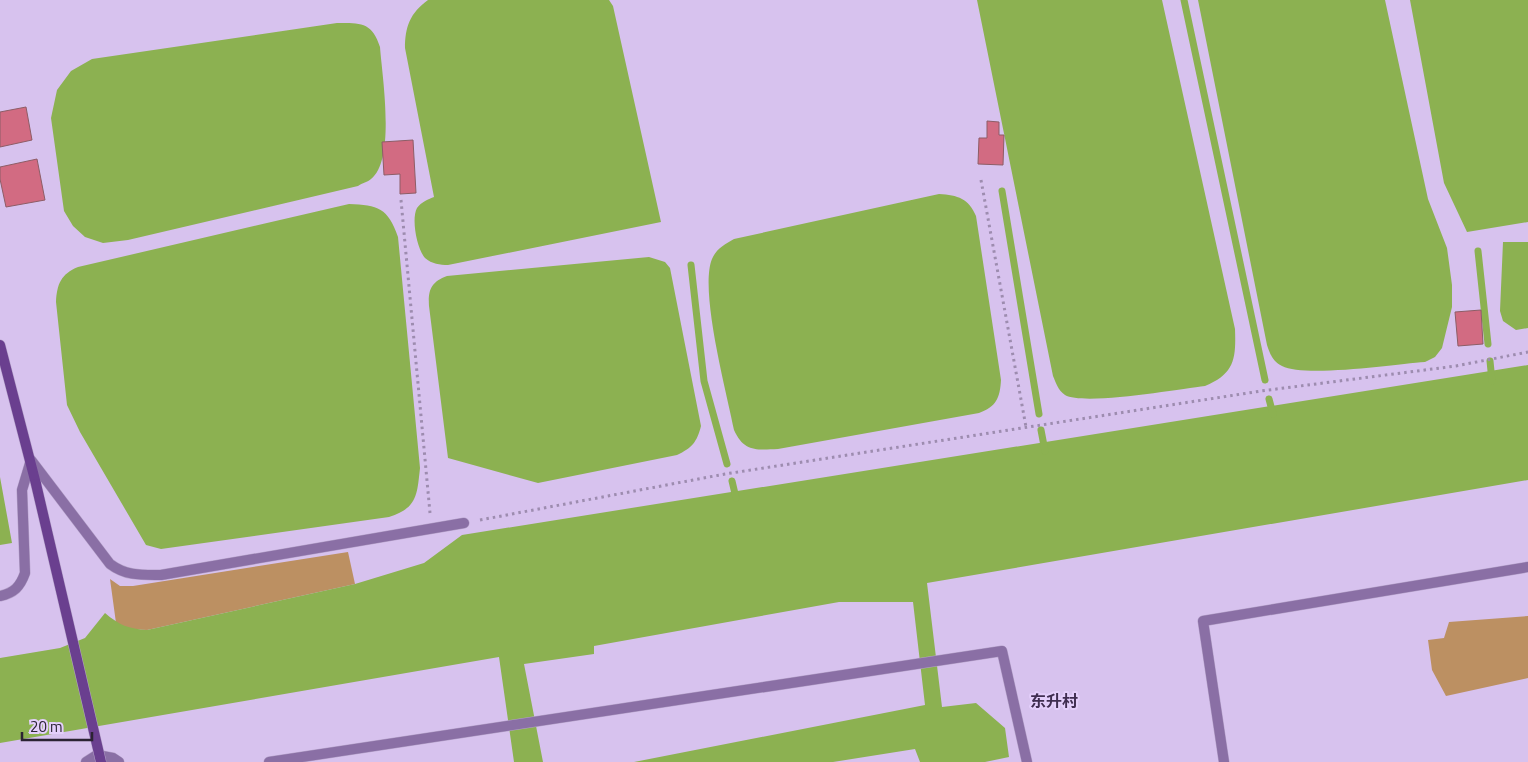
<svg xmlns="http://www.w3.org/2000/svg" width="1528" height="762" viewBox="0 0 1528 762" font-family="'Titillium Web','Noto Sans SC',sans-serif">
  <rect width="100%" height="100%" fill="#d7c2ee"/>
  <path fill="#bc9062" d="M 348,552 L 355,584 L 147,630 L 129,629 L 116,623 L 110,579 L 120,586 L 133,586 Z
    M 1528,616 L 1528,678 L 1446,696 L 1432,670 L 1428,640 L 1444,638 L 1449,622 Z"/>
  <path fill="#8cb151" d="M 428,0 L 609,0 L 613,6 L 661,222 L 448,265 C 440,265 432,264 425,258 C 417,249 411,219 417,208 C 421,202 429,199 434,197 L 405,48 C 405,27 410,13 428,0 Z
    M 977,0 L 1162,0 L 1235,329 C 1236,358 1235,374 1205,386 C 1179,389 1084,406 1065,395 C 1058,390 1056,383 1053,376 Z
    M 1198,0 L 1385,0 L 1428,199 L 1447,248 L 1452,285 L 1452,307 L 1442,348 L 1435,357 L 1425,362 C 1395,364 1305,378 1282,366 C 1273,362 1270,354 1267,345 Z
    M 1410,0 L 1528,0 L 1528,222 L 1467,232 L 1444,183 Z
    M 337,23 C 361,23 372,22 380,47 C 382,75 396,160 371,179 C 368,182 362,183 358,186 L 128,240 L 103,243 L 85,237 L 73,226 L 64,211 L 51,118 L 57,90 L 71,71 L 92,59 Z
    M 939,194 C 958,195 969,199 976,216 L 1001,380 C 1000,398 996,407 979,413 L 778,449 C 756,450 744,452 734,430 C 727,393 699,291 712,259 C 716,249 725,244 734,239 Z
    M 349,204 C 378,205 388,208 398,237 L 420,468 C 417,496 417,508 389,517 L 161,549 L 146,545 L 80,432 L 67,405 L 56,302 C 57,284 61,274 78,267 Z
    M 1503,242 L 1528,242 L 1528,328 L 1516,330 L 1503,321 L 1500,311 Z
    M 649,257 L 665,262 L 670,268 L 701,426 C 697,442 692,448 677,455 L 538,483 L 448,458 L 429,306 C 428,290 431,282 447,276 Z
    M 1528,365 L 1528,480 L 927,583 L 942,707 L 976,703 L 1005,728 L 1009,757 L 985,762 L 920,762 L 915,749 L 833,762 L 634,762 L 925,705 L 913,602 L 839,602 L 594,646 L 594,654 L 524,664 L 543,762 L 514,762 L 499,657 L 0,743 L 0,658 L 60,648 L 85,638 L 105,613 C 119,625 129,629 147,630 L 355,584 L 424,563 L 462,535 Z
    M 0,477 L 12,543 L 0,545 Z"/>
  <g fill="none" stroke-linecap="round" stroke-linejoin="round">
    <path stroke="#8cb151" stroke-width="7" d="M 1184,0 L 1265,380
      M 1002,191 L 1039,414
      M 1478,251 L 1488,344
      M 691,265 L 704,381 L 727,464
      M 1490,361 L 1492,381
      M 1269,399 L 1273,414
      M 1041,430 L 1045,451
      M 732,481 L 736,498"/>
  </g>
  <path fill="#d26b82" stroke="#8d5d66" d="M 26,107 L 32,140 L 0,147 L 0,112 Z
    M 987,121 L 999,122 L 999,135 L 1004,135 L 1003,165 L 978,164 L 979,138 L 987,138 Z
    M 413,140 L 416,193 L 400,194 L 400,174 L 384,175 L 382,142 Z
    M 37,159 L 45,200 L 6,207 L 0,179 L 0,167 Z
    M 1481,310 L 1483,344 L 1458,346 L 1455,312 Z"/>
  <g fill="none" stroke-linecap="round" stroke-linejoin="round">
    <g stroke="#b5a2c9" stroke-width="11">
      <path id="street" d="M 31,460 L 110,564 C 126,576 141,575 161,575 L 464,523
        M 0,596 C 14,593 20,587 25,573 L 22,490 L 31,460
        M 86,762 L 97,755 L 113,758 L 119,762
        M 269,762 L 1002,651 L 1027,762
        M 1224,762 L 1203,621 L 1528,567"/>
    </g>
    <g stroke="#b5a2c9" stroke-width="11">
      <path id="secondary" d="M 0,345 L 36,484"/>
    </g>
    <path stroke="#9d8caf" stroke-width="3" stroke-dasharray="2.5 4" stroke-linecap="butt" d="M 981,180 L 1026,427
      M 401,200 L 430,513
      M 480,520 L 725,474 L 1261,391 L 1456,366 L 1528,352"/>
    <use href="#street" stroke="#8a6fa5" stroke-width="10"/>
    <use href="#secondary" stroke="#6a3f8f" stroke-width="10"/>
    <g stroke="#b5a2c9" stroke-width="11" stroke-linecap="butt">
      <path id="secondary-bridge" d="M 36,484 L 101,762"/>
    </g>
    <use href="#secondary-bridge" stroke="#6a3f8f" stroke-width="10"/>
  </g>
  <g text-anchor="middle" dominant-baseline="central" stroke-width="4" stroke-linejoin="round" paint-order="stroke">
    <g font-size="16" font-weight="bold" fill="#402e51" stroke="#e4cffb">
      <text x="1054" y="701">东升村</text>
    </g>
  </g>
  <path d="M22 732v8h70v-8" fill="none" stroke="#2b2333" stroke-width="2.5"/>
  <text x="30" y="732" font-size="15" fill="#2b2333" stroke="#e4cffb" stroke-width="4" paint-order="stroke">20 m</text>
</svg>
